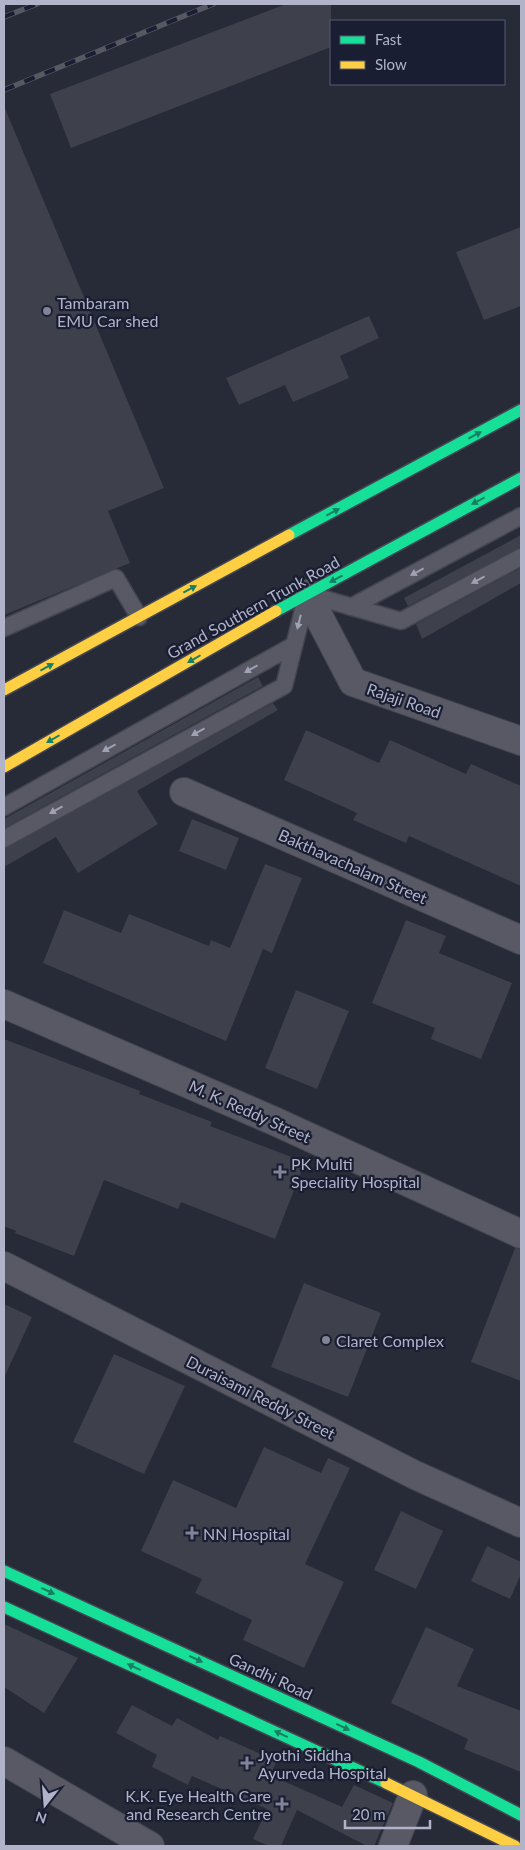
<svg xmlns="http://www.w3.org/2000/svg" width="525" height="1850" viewBox="0 0 525 1850" font-family="Lato,sans-serif">
  <rect width="100%" height="100%" fill="#272a37"/>
  <path fill="#3e404c" d="M 286,4 L 331,4 L 331,47 L 71,148 L 50,94 Z
    M 4,106 L 164,488 L 108,511 L 130,563 L 4,615 Z
    M 521,227 L 521,306 L 484,320 L 456,252 Z
    M 369,316 L 379,338 L 340,356 L 349,378 L 293,402 L 285,385 L 239,405 L 226,378 Z
    M 521,535 L 521,547 L 408,606 L 404,598 Z
    M 521,568 L 521,583 L 422,639 L 416,624 Z
    M 258,677 L 263,686 L 4,828 L 4,819 Z
    M 273,703 L 278,710 L 137,791 L 158,824 L 78,873 L 56,837 L 4,867 L 4,849 Z
    M 306,730 L 379,763 L 390,740 L 466,774 L 471,764 L 521,786 L 521,886 L 409,836 L 406,843 L 353,820 L 357,813 L 284,780 Z
    M 192,819 L 239,838 L 226,870 L 179,851 Z
    M 265,864 L 302,878 L 272,953 L 263,949 L 226,1041 L 43,963 L 64,910 L 121,933 L 129,914 L 209,946 L 211,940 L 230,948 Z
    M 406,920 L 446,936 L 439,953 L 512,983 L 481,1059 L 431,1039 L 435,1028 L 372,1003 Z
    M 296,990 L 349,1011 L 317,1089 L 265,1068 Z
    M 4,1039 L 140,1091 L 139,1094 L 212,1122 L 210,1126 L 305,1162 L 275,1239 L 181,1202 L 178,1209 L 104,1180 L 74,1256 L 15,1233 L 16,1231 L 4,1226 Z
    M 515,1248 L 521,1249 L 521,1381 L 471,1362 Z
    M 304,1283 L 381,1313 L 348,1397 L 271,1367 Z
    M 4,1304 L 32,1317 L 4,1378 Z
    M 114,1354 L 185,1386 L 144,1474 L 73,1442 Z
    M 264,1447 L 321,1473 L 328,1458 L 350,1468 L 305,1564 L 344,1582 L 304,1668 L 243,1640 L 252,1620 L 195,1593 L 202,1579 L 141,1551 L 173,1480 L 236,1508 Z
    M 401,1511 L 443,1531 L 416,1589 L 374,1570 Z
    M 487,1546 L 521,1562 L 521,1574 L 510,1599 L 471,1581 Z
    M 4,1624 L 78,1658 L 44,1713 L 4,1687 Z
    M 426,1627 L 474,1649 L 457,1686 L 521,1711 L 521,1772 L 464,1749 L 468,1739 L 391,1703 Z
    M 132,1705 L 172,1726 L 177,1718 L 218,1740 L 220,1736 L 277,1761 L 270,1775 L 342,1807 L 354,1785 L 393,1803 L 374,1846 L 367,1846 L 297,1810 L 281,1846 L 269,1846 L 253,1839 L 267,1809 L 192,1776 L 188,1785 L 152,1767 L 157,1755 L 116,1733 Z"/>
  <g fill="none" stroke-linecap="round" stroke-linejoin="round">
    <g stroke="#42444e" stroke-width="19">
      <path id="lane" d="M 351,607 L 521,516
        M 4,628 L 116,578 L 139,617
        M 4,807 L 294,645
        M 4,839 L 284,686 L 307,594 L 401,621 L 521,557"/>
    </g>
    <g stroke="#42444e" stroke-width="30">
      <path id="street" d="M 307,594 L 353,682 L 521,741
        M 184,792 L 521,940
        M 4,1004 L 274,1121 L 521,1234
        M 4,1266 L 415,1475 L 521,1523
        M 4,1761 L 150,1846
        M 393,1846 L 413,1795"/>
    </g>
    <g stroke="#454753" stroke-width="14">
      <path id="fast" d="M 289,535 L 521,410
        M 276,611 L 521,478
        M 4,1571 L 419,1762 L 521,1815
        M 4,1607 L 386,1783"/>
    </g>
    <g stroke="#454753" stroke-width="14">
      <path id="slow" d="M 4,690 L 289,535
        M 4,767 L 276,611
        M 386,1783 L 515,1846"/>
    </g>
    <use href="#lane" stroke="#585964" stroke-width="16"/>
    <use href="#street" stroke="#585964" stroke-width="28"/>
    <use href="#fast" stroke="#16e098" stroke-width="11"/>
    <use href="#slow" stroke="#ffcf43" stroke-width="11"/>
    <g stroke="#565862" stroke-width="5.5">
      <path id="rail" d="M 4,17 L 37,4
        M 4,90 L 213,4"/>
    </g>
    <use href="#rail" stroke="#1a1e32" stroke-width="4" stroke-dasharray="11" stroke-linecap="butt"/>
  </g>
  <defs><path id="oneway-solid" d="M-6-.8H1V-3.2L6.5 0L1 3.2V.8H-6Z" transform="scale(1.25)"/></defs>
  <g fill="#187f65">
    <use href="#oneway-solid" transform="translate(475 435) rotate(-28)"/>
    <use href="#oneway-solid" transform="translate(478 501) rotate(152)"/>
    <use href="#oneway-solid" transform="translate(333 512) rotate(-28)"/>
    <use href="#oneway-solid" transform="translate(336 579) rotate(152)"/>
    <use href="#oneway-solid" transform="translate(190 589) rotate(-28)"/>
    <use href="#oneway-solid" transform="translate(194 659) rotate(150)"/>
    <use href="#oneway-solid" transform="translate(47 667) rotate(-28)"/>
    <use href="#oneway-solid" transform="translate(53 739) rotate(150)"/>
    <use href="#oneway-solid" transform="translate(48 1591) rotate(25)"/>
    <use href="#oneway-solid" transform="translate(196 1659) rotate(25)"/>
    <use href="#oneway-solid" transform="translate(134 1667) rotate(-155)"/>
    <use href="#oneway-solid" transform="translate(343 1727) rotate(25)"/>
    <use href="#oneway-solid" transform="translate(281 1734) rotate(-155)"/>
  </g>
  <g fill="#9fa1b5">
    <use href="#oneway-solid" transform="translate(417 572) rotate(152)"/>
    <use href="#oneway-solid" transform="translate(478 580) rotate(152)"/>
    <use href="#oneway-solid" transform="translate(299 622) rotate(104)"/>
    <use href="#oneway-solid" transform="translate(251 669) rotate(151)"/>
    <use href="#oneway-solid" transform="translate(198 732) rotate(151)"/>
    <use href="#oneway-solid" transform="translate(109 748) rotate(151)"/>
    <use href="#oneway-solid" transform="translate(56 810) rotate(151)"/>
  </g>
  <g fill="#818396" stroke="#1a1e32" stroke-width="2">
    <circle cx="47" cy="311" r="5"/>
    <path d="M277.5 1164.5h5v5h5v5h-5v5h-5v-5h-5v-5h5z"/>
    <circle cx="326" cy="1340" r="5"/>
    <path d="M189.5 1525.5h5v5h5v5h-5v5h-5v-5h-5v-5h5z"/>
    <path d="M244.5 1755.5h5v5h5v5h-5v5h-5v-5h-5v-5h5z"/>
    <path d="M279.5 1796.5h5v5h5v5h-5v5h-5v-5h-5v-5h5z"/>
  </g>
  <g text-anchor="middle" dominant-baseline="central" stroke-width="4.5" stroke-linejoin="round" paint-order="stroke">
    <g font-size="16" fill="#b1b3c9" stroke="#1a1e32" text-anchor="start">
      <text x="57" y="302">Tambaram<tspan x="57" dy="18">EMU Car shed</tspan></text>
      <text x="291" y="1163">PK Multi<tspan x="291" dy="18">Speciality Hospital</tspan></text>
      <text x="336" y="1340">Claret Complex</text>
      <text x="203" y="1533">NN Hospital</text>
      <text x="258" y="1754">Jyothi Siddha<tspan x="258" dy="18">Ayurveda Hospital</tspan></text>
      <text x="271" y="1795" text-anchor="end">K.K. Eye Health Care<tspan x="271" dy="18">and Research Centre</tspan></text>
    </g>
    <g font-size="16" fill="#b1b3c9" stroke="#1a1e32">
      <text transform="translate(253 607) rotate(-29)">Grand Southern Trunk Road</text>
      <text transform="translate(404 700) rotate(19)">Rajaji Road</text>
      <text transform="translate(353 866) rotate(24)">Bakthavachalam Street</text>
      <text transform="translate(250 1111) rotate(24)">M. K. Reddy Street</text>
      <text transform="translate(261 1397) rotate(27)">Duraisami Reddy Street</text>
      <text transform="translate(271 1676) rotate(25)">Gandhi Road</text>
    </g>
  </g>
  <rect width="525" height="1850" fill="none" stroke="#b1b3c9" stroke-width="10"/>
  <rect x="330" y="20" width="175" height="65" fill="#1a1e32" stroke="#565a6e"/>
  <rect x="340" y="36" width="25" height="8" fill="#16e098" stroke="#565a6e"/>
  <text x="375" y="45" font-size="15" fill="#b1b3c9">Fast</text>
  <rect x="340" y="61" width="25" height="8" fill="#ffcf43" stroke="#565a6e"/>
  <text x="375" y="70" font-size="15" fill="#b1b3c9">Slow</text>
  <g transform="translate(45 1805) rotate(197)" stroke="#1a1e32" stroke-width="4" paint-order="stroke">
  <path d="M0-4L9 19L0 12L-9 19Z" fill="#b1b3c9"/>
  <text y="-8" font-size="14" font-weight="bold" text-anchor="middle" fill="#b1b3c9">N</text>
  </g>
  <path d="M345 1820v8h85v-8" fill="none" stroke="#b1b3c9" stroke-width="2.5"/>
  <text x="352" y="1820" font-size="15" fill="#b1b3c9" stroke="#1a1e32" stroke-width="4" paint-order="stroke">20 m</text>
</svg>
